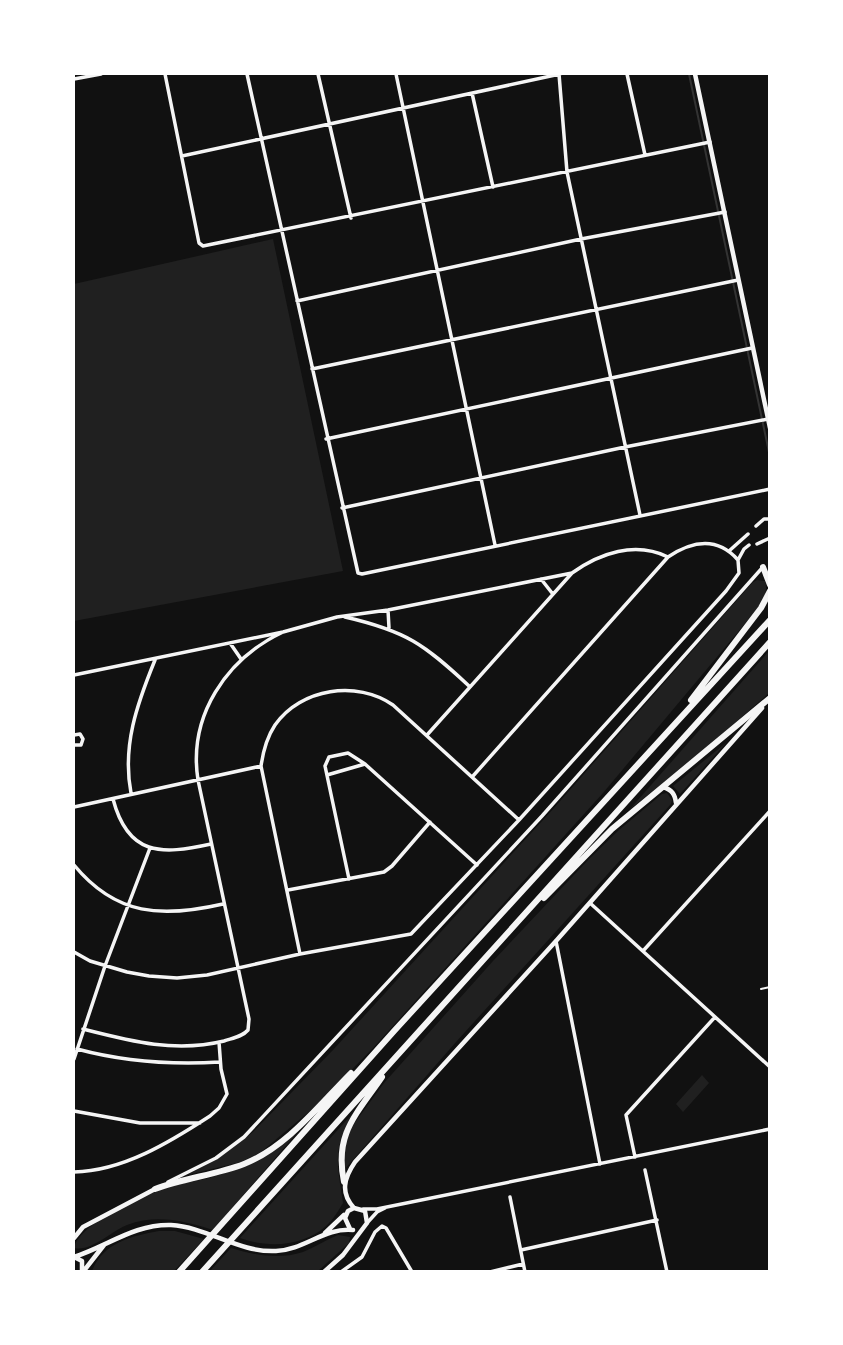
<svg xmlns="http://www.w3.org/2000/svg" width="843" height="1345" viewBox="0 0 843 1345" font-family="'PT Sans',sans-serif">
  <rect width="100%" height="100%" fill="#111"/>
  <path fill="#202020" d="M 273,239 L 343,571 L 74,621 L 74,284 Z
    M 757,580 L 765,581 C 770,596 756,609 748,620 L 603,793 L 374,1047 L 317,1105 L 261,1152 L 241,1162 L 187,1175 L 216,1160 L 253,1132 L 333,1050 L 554,808 L 752,583 Z
    M 769,651 L 769,693 L 695,758 L 630,809 Z
    M 727,742 L 680,794 L 673,786 Z
    M 667,793 L 672,800 L 671,804 L 456,1042 L 344,1170 L 342,1162 L 348,1132 L 384,1083 L 493,961 L 589,859 L 619,830 L 662,794 Z
    M 702,1075 L 709,1083 L 683,1112 L 676,1104 Z
    M 354,1112 C 332,1149 337,1163 343,1203 C 338,1211 333,1220 326,1226 C 303,1247 267,1248 240,1238 Z
    M 294,1133 L 296,1134 L 213,1230 C 184,1221 157,1214 127,1225 C 110,1232 91,1252 74,1248 C 79,1224 144,1194 166,1187 C 186,1182 210,1180 229,1171 C 252,1161 273,1145 294,1133 Z
    M 159,1231 L 175,1231 L 204,1239 L 174,1271 L 92,1271 C 103,1243 131,1236 159,1231 Z
    M 338,1235 L 350,1237 L 349,1243 L 318,1271 L 210,1271 L 231,1248 C 254,1255 279,1260 303,1252 C 315,1247 326,1240 338,1235 Z"/>
  <g fill="none" stroke-linecap="round" stroke-linejoin="round">
    <path stroke="#333" stroke-width="2" d="M 689,74 L 770,457"/>
    <path stroke="#f5f5f5" stroke-width="2" d="M 761,989 L 770,987"/>
    <path stroke="#f5f5f5" stroke-width="3.5" d="M 165,74 L 199,243 L 203,246 L 710,142
      M 247,74 L 358,573 L 362,574 L 770,489
      M 318,74 L 351,218
      M 396,74 L 495,545
      M 559,74 L 567,172 L 640,515
      M 627,74 L 645,155
      M 74,79 L 101,74
      M 472,93 L 493,187
      M 182,156 L 560,74
      M 297,301 L 581,239 L 725,212
      M 312,369 L 738,280
      M 326,439 L 752,348
      M 342,508 L 625,447 L 768,419
      M 756,526 L 764,519 L 770,519
      M 757,544 L 770,538
      M 729,551 L 748,534
      M 738,560 L 744,549 L 749,545
      M 541,579 L 552,593
      M 388,610 L 389,628
      M 345,617 C 406,631 424,644 469,686
      M 230,643 L 241,659
      M 74,675 L 283,632 L 337,617 L 388,610 L 572,573
      M 74,735 L 80,734 L 83,739 L 81,745 L 74,745
      M 427,735 L 572,573 C 600,553 635,541 668,557
      M 327,775 L 365,764
      M 131,793 C 122,746 137,704 155,660
      M 113,799 C 128,856 161,855 211,844
      M 74,807 L 261,766
      M 74,865 C 116,916 162,918 223,904
      M 349,879 L 325,766 L 329,757 L 348,753 L 365,764 L 477,865
      M 288,890 L 384,872 L 392,866 L 430,822
      M 590,903 L 770,1067
      M 556,941 L 600,1164
      M 643,951 L 770,811
      M 74,952 L 90,961 L 127,972 L 149,976 L 177,978 L 207,975 L 300,954 L 411,934 L 519,820 L 726,591 L 739,573 L 738,560 C 717,536 692,541 668,557 L 473,776
      M 300,954 L 261,766 C 263,752 267,737 275,725 C 301,688 357,680 393,705 L 519,820
      M 83,1029 C 130,1041 175,1053 224,1041 C 233,1038 242,1037 248,1030 L 249,1019 L 198,780 C 188,716 226,659 283,632
      M 77,1049 C 125,1062 170,1065 220,1062
      M 74,1059 L 105,966 L 150,848
      M 74,1111 L 140,1123 L 200,1123
      M 635,1157 L 626,1115 L 715,1017
      M 645,1170 L 667,1272
      M 74,1172 C 123,1171 170,1142 210,1116 L 219,1108 L 227,1094 L 221,1069 L 219,1042
      M 168,1182 L 216,1158 L 244,1137 L 542,816 L 763,567
      M 510,1197 L 525,1272
      M 363,1209 L 377,1209 L 770,1129
      M 367,1223 L 377,1212 L 385,1208
      M 521,1250 L 657,1220
      M 341,1272 L 362,1257 L 375,1232 L 382,1226 L 386,1228 L 412,1272
      M 490,1272 L 523,1264"/>
    <path stroke="#f5f5f5" stroke-width="4.5" d="M 695,74 L 770,428
      M 663,787 C 672,790 675,794 676,803
      M 354,1208 C 340,1193 344,1178 355,1162 L 556,941 L 762,708
      M 350,1229 L 345,1218 L 348,1211 L 354,1208
      M 325,1233 L 344,1215
      M 74,1238 L 83,1227 L 155,1189
      M 74,1257 C 108,1246 134,1224 171,1225 C 207,1227 239,1253 276,1251 C 304,1250 325,1227 353,1230
      M 74,1257 L 82,1261 L 82,1271
      M 83,1272 L 104,1245
      M 324,1272 L 343,1255 L 367,1223 L 365,1211 L 354,1208"/>
    <path stroke="#f5f5f5" stroke-width="6" d="M 763,567 L 770,585
      M 691,700 L 761,608 L 770,591
      M 544,898 L 612,829 L 770,698
      M 344,1182 C 334,1134 356,1115 382,1077
      M 155,1189 C 184,1178 215,1175 244,1164 C 287,1147 319,1105 351,1073
      M 179,1272 L 395,1030 L 770,620
      M 202,1272 L 770,642"/>
  </g>
  <rect width="843" height="1345" fill="none" stroke="#ffffff" stroke-width="150"/>
</svg>
